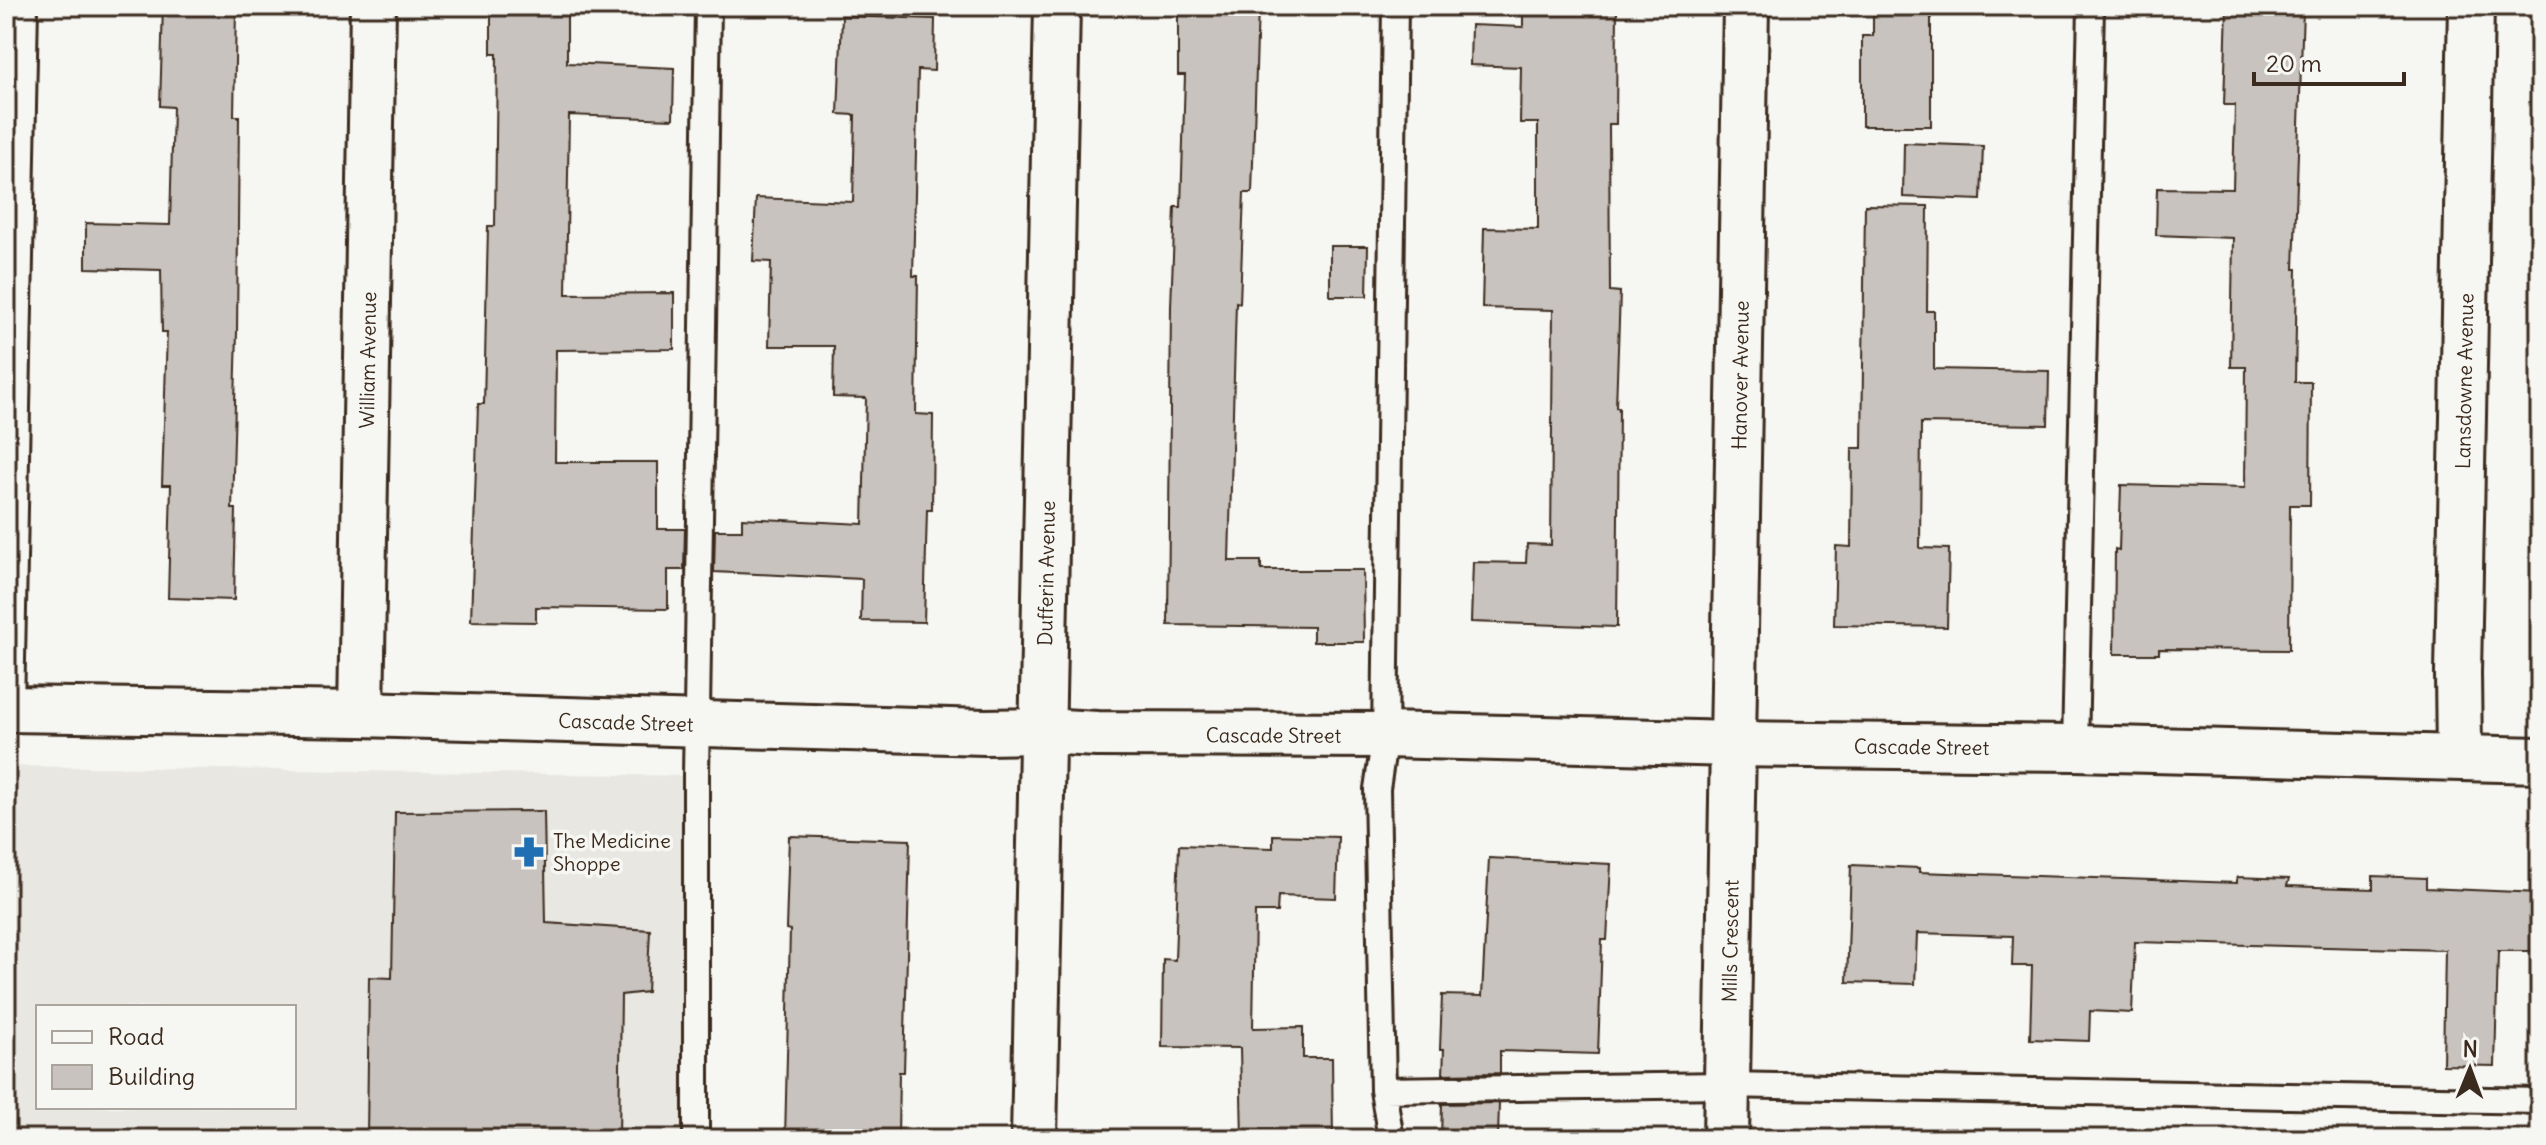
<svg xmlns="http://www.w3.org/2000/svg" width="2546" height="1145" viewBox="0 0 2546 1145" font-family="Delius,sans-serif">
  <rect width="100%" height="100%" fill="#f6f6f2"/>
  <filter id="ink" filterUnits="userSpaceOnUse"><feTurbulence type="fractalNoise" baseFrequency=".0125" numOctaves="2"/><feDisplacementMap in="SourceGraphic" scale="16" xChannelSelector="R" yChannelSelector="G"/><feConvolveMatrix kernelMatrix="1 2 1 2 8 2 1 2 1" color-interpolation-filters="sRGB"/></filter>
  <g filter="url(#ink)">
    <path fill="#e8e7e2" fill-rule="evenodd" d="M 6,766 L 696,776 L 696,1139 L 6,1139 ZM 38,1007 L 294,1007 L 294,1107 L 38,1107 Z"/>
    <path fill="#c8c3be" stroke="#3b2a1e" stroke-width="2" d="M 163,6 L 236,9 L 234,116 L 239,116 L 237,332 L 232,509 L 236,509 L 234,600 L 168,598 L 171,485 L 162,485 L 167,332 L 162,332 L 161,270 L 86,268 L 86,223 L 170,225 L 173,107 L 160,106 Z
      M 491,6 L 567,6 L 567,63 L 674,68 L 673,119 L 569,115 L 566,294 L 674,293 L 674,349 L 556,350 L 555,462 L 658,462 L 658,529 L 685,529 L 684,570 L 668,570 L 668,609 L 536,607 L 536,622 L 471,621 L 478,404 L 484,404 L 488,226 L 495,226 L 497,54 L 491,54 Z
      M 1178,6 L 1258,6 L 1252,193 L 1244,193 L 1240,303 L 1236,302 L 1229,561 L 1261,561 L 1261,570 L 1363,570 L 1364,642 L 1313,642 L 1313,627 L 1168,625 L 1171,306 L 1175,207 L 1181,207 L 1185,75 L 1178,75 Z
      M 1523,6 L 1617,6 L 1616,124 L 1609,124 L 1610,291 L 1620,292 L 1616,407 L 1619,408 L 1617,627 L 1471,622 L 1473,562 L 1526,563 L 1527,544 L 1551,545 L 1553,310 L 1482,308 L 1484,228 L 1538,229 L 1538,123 L 1520,123 L 1521,67 L 1470,65 L 1471,25 L 1523,27 Z
      M 1873,6 L 1931,6 L 1931,126 L 1862,126 L 1862,36 L 1873,36 Z
      M 2227,6 L 2303,9 L 2294,269 L 2297,269 L 2295,382 L 2311,382 L 2310,505 L 2290,505 L 2289,650 L 2159,649 L 2159,654 L 2114,654 L 2115,549 L 2119,550 L 2121,485 L 2245,488 L 2246,367 L 2231,367 L 2233,238 L 2156,235 L 2157,188 L 2233,189 L 2235,105 L 2224,105 Z
      M 842,16 L 935,19 L 934,71 L 918,70 L 913,276 L 918,276 L 916,414 L 933,415 L 932,510 L 927,510 L 924,622 L 861,621 L 862,579 L 714,572 L 715,530 L 742,530 L 742,518 L 863,524 L 866,398 L 833,397 L 834,346 L 769,346 L 771,262 L 753,261 L 756,198 L 853,202 L 855,115 L 838,114 Z
      M 1904,143 L 1983,146 L 1981,200 L 1903,197 Z
      M 1865,205 L 1928,206 L 1927,311 L 1934,311 L 1934,369 L 2049,371 L 2048,425 L 1921,423 L 1920,548 L 1949,549 L 1947,627 L 1834,625 L 1836,546 L 1851,547 L 1852,448 L 1862,448 Z
      M 1330,246 L 1368,246 L 1367,296 L 1330,296 Z
      M 544,811 L 546,923 L 650,930 L 647,992 L 621,995 L 619,1139 L 367,1139 L 369,977 L 392,978 L 395,812 Z
      M 1273,835 L 1338,837 L 1336,898 L 1278,896 L 1277,912 L 1255,912 L 1253,1028 L 1303,1027 L 1303,1058 L 1332,1058 L 1333,1139 L 1242,1139 L 1240,1048 L 1162,1047 L 1163,959 L 1175,960 L 1179,845 L 1273,848 Z
      M 789,836 L 910,840 L 904,1072 L 899,1072 L 898,1139 L 785,1139 L 790,930 L 786,929 Z
      M 1489,858 L 1611,864 L 1607,940 L 1602,940 L 1598,1054 L 1500,1051 L 1500,1073 L 1443,1074 L 1444,1049 L 1440,1049 L 1442,995 L 1482,996 Z
      M 1851,865 L 1919,868 L 1919,872 L 2237,883 L 2237,877 L 2289,879 L 2287,886 L 2373,889 L 2373,876 L 2426,878 L 2426,888 L 2540,893 L 2540,951 L 2498,951 L 2495,1066 L 2443,1065 L 2445,950 L 2135,942 L 2132,1013 L 2090,1011 L 2089,1041 L 2030,1039 L 2032,966 L 2012,966 L 2013,936 L 1917,933 L 1915,984 L 1847,982 Z
      M 1499,1103 L 1498,1139 L 1441,1139 L 1442,1104 Z"/>
    <g fill="none" stroke-linecap="round" stroke-linejoin="round">
      <g stroke="#3b2a1e" stroke-width="30">
        <path id="lane" d="M 11,709 L 25,6
          M 2075,748 L 2091,6
          M 1383,1090 L 1726,1085 L 2540,1101
          M 696,1139 L 696,776 L 708,6
          M 1391,1139 L 1383,1090 L 1377,789 L 1385,735 L 1395,6"/>
      </g>
      <g stroke="#3b2a1e" stroke-width="50">
        <g id="street">
          <path id="s1" d="M 6,709 L 361,714 L 985,732 L 1043,731 L 1097,734 L 1385,735 L 1733,744 L 2075,748 L 2540,760"/>
          <path id="s2" d="M 361,714 L 373,6"/>
          <path id="s3" d="M 2459,757 L 2458,673 L 2471,6"/>
          <path id="s4" d="M 1034,1139 L 1057,6"/>
          <path id="s5" d="M 1726,1139 L 1746,6"/>
        </g>
      </g>
      <use href="#lane" stroke="#f6f6f2" stroke-width="24"/>
      <use href="#street" stroke="#f6f6f2" stroke-width="44"/>
    </g>
  </g>
  <defs>
    <g id="pharmacy-bare" transform="scale(2.4)"><path d="M-2-6h4v4h4v4h-4v4h-4v-4h-4v-4h4Z" fill="#1f6fb2" stroke="#f6f6f2" stroke-width="2.5" paint-order="stroke"/></g>
  </defs>
  <g fill-rule="evenodd">
    <use href="#pharmacy-bare" x="529" y="852"/>
  </g>
  <g text-anchor="middle" dominant-baseline="central" stroke-width="7" stroke-linejoin="round" paint-order="stroke">
    <g font-size="20" fill="#3b2a1e" stroke="#f6f6f2">
      <text stroke="none"><textPath href="#s2" startOffset="354">William Avenue</textPath></text>
      <text stroke="none"><textPath href="#s5" startOffset="764">Hanover Avenue</textPath></text>
      <text stroke="none"><textPath href="#s3" startOffset="376">Lansdowne Avenue</textPath></text>
      <text stroke="none"><textPath href="#s4" startOffset="566">Dufferin Avenue</textPath></text>
      <text stroke="none"><textPath href="#s1" startOffset="620">Cascade Street</textPath></text>
      <text stroke="none"><textPath href="#s1" startOffset="1268">Cascade Street</textPath></text>
      <text stroke="none"><textPath href="#s1" startOffset="1916">Cascade Street</textPath></text>
      <text stroke="none"><textPath href="#s5" startOffset="198">Mills Crescent</textPath></text>
    </g>
    <g font-size="20" fill="#3b2a1e" stroke="#f6f6f2" text-anchor="start">
      <text x="553" y="840">The Medicine<tspan x="553" dy="23">Shoppe</tspan></text>
    </g>
  </g>
  <rect width="2546" height="1145" fill="none" stroke="#f6f6f2" stroke-width="32"/>
  <rect x="16" y="16" width="2514" height="1113" fill="none" stroke="#3b2a1e" stroke-width="3" filter="url(#ink)"/>
  <rect x="36" y="1005" width="260" height="104" fill="#f6f6f2" stroke="#aba49d" stroke-width="2"/>
  <rect x="52" y="1031" width="40" height="12" fill="#f6f6f2" stroke="#aba49d" stroke-width="2"/>
  <text x="108" y="1045" font-size="24" fill="#3b2a1e">Road</text>
  <rect x="52" y="1065" width="40" height="24" fill="#c8c3be" stroke="#aba49d" stroke-width="2"/>
  <text x="108" y="1085" font-size="24" fill="#3b2a1e">Building</text>
  <g transform="translate(2470 1069) rotate(1)" stroke="#f6f6f2" stroke-width="6" paint-order="stroke">
  <path d="M0-6L14 30L0 20L-14 30Z" fill="#3b2a1e"/>
  <text y="-12" font-size="22" font-weight="bold" text-anchor="middle" fill="#3b2a1e">N</text>
  </g>
  <path d="M2254 72v12h150v-12" fill="none" stroke="#3b2a1e" stroke-width="4"/>
  <text x="2266" y="72" font-size="24" fill="#3b2a1e" stroke="#f6f6f2" stroke-width="6" paint-order="stroke">20 m</text>
</svg>
